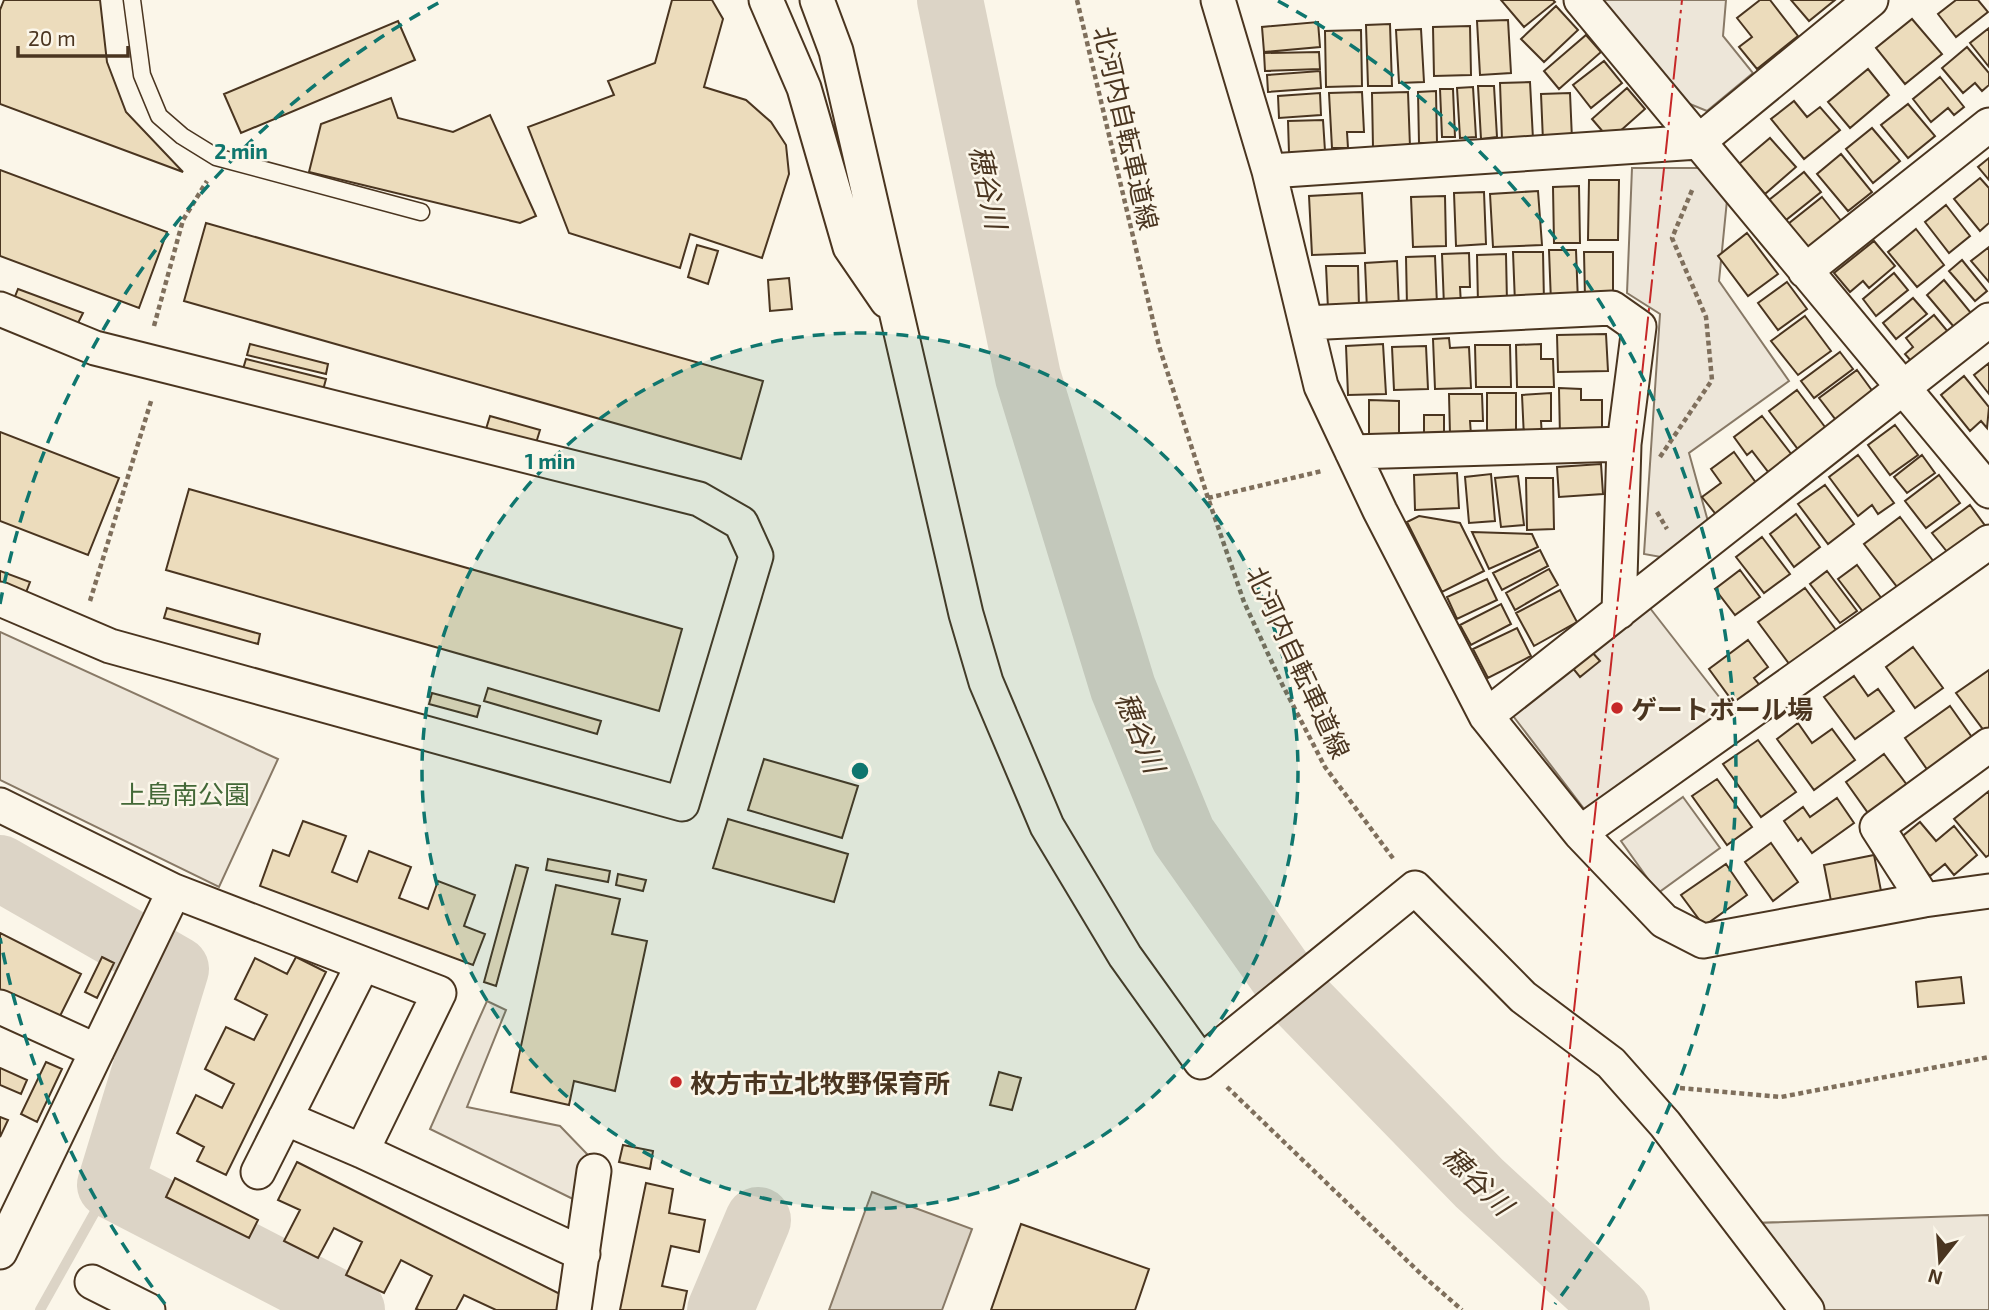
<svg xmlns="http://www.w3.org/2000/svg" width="1989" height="1310" viewBox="0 0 1989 1310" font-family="'Exo 2','Noto Sans JP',sans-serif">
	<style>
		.green { fill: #ede6d9; stroke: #887966; stroke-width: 2 }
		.water { fill: #dcd4c6; stroke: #887966; stroke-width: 2 }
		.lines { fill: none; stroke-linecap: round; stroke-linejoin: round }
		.stream { stroke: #dcd4c6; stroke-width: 10 }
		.river { stroke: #dcd4c6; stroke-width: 66 }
		.building { fill: #ecdcbc; stroke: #4a3520; stroke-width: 2 }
		.lane-casing { stroke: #4a3520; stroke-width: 19 }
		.street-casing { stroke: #4a3520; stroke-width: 37 }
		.path { stroke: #7f6f5c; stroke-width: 4.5; stroke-dasharray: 5 3.5; stroke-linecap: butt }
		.lane { stroke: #fbf6e9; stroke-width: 16 }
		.street { stroke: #fbf6e9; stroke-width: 33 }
		.power { stroke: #c62828; stroke-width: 2; stroke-dasharray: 24 5 3.5 5; stroke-linecap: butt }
		.ring { fill: none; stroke: #0f766e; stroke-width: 3.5; stroke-dasharray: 12 9 }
		.poi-dot { fill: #c62828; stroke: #fbf6e9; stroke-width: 2.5 }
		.labels { text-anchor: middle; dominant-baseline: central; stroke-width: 5; stroke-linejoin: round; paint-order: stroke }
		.street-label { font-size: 26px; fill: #4a3520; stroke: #fbf6e9 }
		.poi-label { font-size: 26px; font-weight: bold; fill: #4a3520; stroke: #fbf6e9; text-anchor: start }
		.park-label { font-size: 26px; fill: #436837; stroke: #fbf6e9 }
		.water-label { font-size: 28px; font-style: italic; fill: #4a3520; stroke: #fbf6e9 }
		.centre { fill: #0f766e; stroke: #fbf6e9; stroke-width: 3.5 }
		.ring-label { font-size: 21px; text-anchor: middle; font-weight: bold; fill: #0f766e; stroke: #fbf6e9; stroke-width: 5; stroke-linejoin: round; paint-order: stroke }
	</style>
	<rect width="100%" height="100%" fill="#fbf6e9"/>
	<path class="green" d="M1597,0H1726L1723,36L1753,73L1707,111L1685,102Z
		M1632,168H1702L1727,200L1719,281L1789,381L1689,453L1709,525L1672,559L1644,554L1660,314L1627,293Z
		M1646,603L1727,707L1588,814L1507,708Z
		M0,632L278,759L219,887L0,780Z
		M1683,797L1720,848L1658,893L1621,841Z
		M487,1001L506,1010L467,1107L560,1126L589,1156L575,1200L430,1129Z
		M1989,1215V1310H1812L1725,1224Z"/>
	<path class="water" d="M872,1192L972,1229L942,1310H829Z"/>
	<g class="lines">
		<path class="stream" d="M40,1310L110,1185"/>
		<path class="river" d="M950,0L1028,377L1123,688L1183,835L1295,994L1479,1183L1617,1310
			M0,868L176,969L110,1185L352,1310
			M720,1310L758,1220"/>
	</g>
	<path class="building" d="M4,0H100L107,62L126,112L183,172L0,104V10Z
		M672,0H712L723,19L704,87L746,100L771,122L786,145L789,174L762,258L690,234L680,268L569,233L528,127L614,95L608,81L655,63Z
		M1501,0H1553L1555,2L1524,27Z
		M1760,0H1770L1798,36L1757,69L1739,47L1752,37L1737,18Z
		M1791,0H1835L1809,21Z
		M1956,0H1978L1988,12L1956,37L1938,14Z
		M1556,6L1578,30L1544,62L1521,39Z
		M1912,19L1942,54L1905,84L1876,48Z
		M1508,20L1511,73L1480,75L1477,21Z
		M398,21L415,60L241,133L224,94Z
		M1318,22L1320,47L1264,52L1262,27Z
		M1390,24L1392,86H1368L1366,25Z
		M1470,26L1471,75L1434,76L1433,27Z
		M1989,28V67L1970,43Z
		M1421,29L1424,82L1399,83L1396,30Z
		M1361,30L1362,86L1326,87L1325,31Z
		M1586,35L1601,52L1559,89L1544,71Z
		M1967,47L1989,73V85L1982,91L1975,83L1963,93L1942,68Z
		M1319,52L1320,69L1265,71L1264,53Z
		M1604,61L1622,83L1591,108L1573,85Z
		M1868,69L1889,95L1850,128L1828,102Z
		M1320,71L1321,88L1268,92L1267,75Z
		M1940,77L1964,107L1954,115L1948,108L1931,122L1913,99Z
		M1530,82L1533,139L1502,140L1500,83Z
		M1478,86H1494L1497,137L1481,139Z
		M1473,87L1476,137L1460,138L1457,88Z
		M1627,88L1645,109L1610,140L1592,119Z
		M1440,89H1453L1455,137H1442Z
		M1436,91L1437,143H1419L1418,92Z
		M1362,92L1364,132H1347L1348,148H1332L1329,93Z
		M1408,92L1410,147L1373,148L1372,93Z
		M1320,93L1321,115L1279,118L1278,96Z
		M1570,93L1572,139L1543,141L1541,94Z
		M391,98L398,118L453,132L490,115L536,216L520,223L309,172L321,124Z
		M1794,101L1807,117L1820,107L1840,130L1804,159L1771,119Z
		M1908,104L1935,136L1908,158L1881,125Z
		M1323,120L1325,151L1289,153L1288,121Z
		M1872,128L1900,161L1873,183L1846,149Z
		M1770,138L1796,167L1765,194L1739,164Z
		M1841,154L1872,192L1848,211L1817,174Z
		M1989,158V180L1978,167Z
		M0,170L167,232L139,308L0,256Z
		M1804,172L1821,192L1786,220L1769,200Z
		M1980,178L1989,188V223L1980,231L1954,199Z
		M1589,180H1619L1618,240H1588Z
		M1579,186L1580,243H1554L1553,187Z
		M1538,191L1542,245L1493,247L1490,194Z
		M1484,192L1486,244L1456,246L1454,193Z
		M1362,193L1365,253L1312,255L1309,196Z
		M1445,196L1446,246L1413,247L1411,197Z
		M1822,197L1846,227L1812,255L1788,224Z
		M1946,205L1970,236L1949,253L1925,222Z
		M206,223L763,381L741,459L184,301Z
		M1916,229L1944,265L1917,287L1888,252Z
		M1747,233L1778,274L1748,296L1718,256Z
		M1874,241L1895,266L1869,288L1863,281L1850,292L1834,273Z
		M697,245L718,251L708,284L688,277Z
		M1989,247V282L1971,261Z
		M1549,250H1576L1578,302H1551Z
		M1513,252H1543L1544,302L1515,303Z
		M1584,252H1613V298H1585Z
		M1469,253L1470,287H1460L1461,305L1444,306L1442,254Z
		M1506,254L1507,303L1478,304L1477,255Z
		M1435,256L1437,305L1407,306L1406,257Z
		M1962,260L1987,291L1975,301L1949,271Z
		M1397,261L1399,309L1367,310L1365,263Z
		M1326,266H1358L1359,308L1328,309Z
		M1894,273L1908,290L1876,316L1863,299Z
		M789,278L792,309L770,311L768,280Z
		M1944,280L1971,313L1954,327L1927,295Z
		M1787,282L1807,309L1778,330L1758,303Z
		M18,289L83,313L78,323L14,299Z
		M1913,298L1927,314L1896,339L1883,323Z
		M1934,315L1954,339L1918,369L1905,354L1913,347L1906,338Z
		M1805,316L1831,351L1798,375L1771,341Z
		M1606,334L1608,371L1558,372L1557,335Z
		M1449,338L1450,348L1469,347L1471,388L1435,389L1433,339Z
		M250,344L328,364L326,374L247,355Z
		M1383,344L1386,394L1348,395L1346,346Z
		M1541,344V359H1553L1554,387H1517L1516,345Z
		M1475,345H1510L1511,387H1476Z
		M1426,346L1428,389L1394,390L1392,347Z
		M1840,352L1853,369L1814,398L1801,381Z
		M246,359L326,379L323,390L243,369Z
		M1989,363V394L1974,375Z
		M1857,370L1876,396L1839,424L1819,398Z
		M1964,376L1989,407L1987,428L1981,421L1970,431L1941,395Z
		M1559,388L1581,389V400H1602V436L1560,437Z
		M1797,390L1828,431L1800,452L1769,411Z
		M1487,393H1516V439H1487Z
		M1551,393V421H1541L1542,437L1524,438L1522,395Z
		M1449,394H1482L1483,421H1470L1471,435H1450Z
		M1369,400L1399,401V441H1369Z
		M1424,415H1444V440H1424Z
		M490,416L540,430L536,443L486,429Z
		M1762,416L1792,455L1769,473L1752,451L1747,455L1734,437Z
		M1895,425L1918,455L1890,475L1868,445Z
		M0,432L119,478L88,555L0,521Z
		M1734,452L1759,487L1718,517L1702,497L1721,483L1711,469Z
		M1858,455L1894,503L1878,514L1872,505L1858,516L1829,477Z
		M1922,455L1935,473L1907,493L1894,477Z
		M1601,464L1603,494L1559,497L1557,467Z
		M1457,473L1459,508L1415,510L1414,475Z
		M1491,474L1495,521L1469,523L1465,477Z
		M1939,475L1960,503L1926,528L1905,501Z
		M1518,476L1524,525L1501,527L1495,478Z
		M1526,478H1553L1554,529L1527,530Z
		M1825,485L1854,524L1828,544L1798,504Z
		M189,489L682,629L659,711L166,570Z
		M1970,505L1989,531L1952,558L1932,533Z
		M1796,514L1820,547L1794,567L1770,534Z
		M1419,516L1460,523L1484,571L1442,592L1407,522Z
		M1900,517L1937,566L1901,592L1864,544Z
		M1472,532L1532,534L1538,547L1489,569Z
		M1762,537L1790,574L1764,593L1736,557Z
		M1540,550L1548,566L1502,590L1493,573Z
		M1857,565L1882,599L1864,613L1838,579Z
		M1549,569L1558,585L1515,610L1506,593Z
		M1740,570L1760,597L1735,615L1715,589Z
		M0,571L30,582L25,595L0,586Z
		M1827,571L1857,611L1840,623L1810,584Z
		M1487,579L1497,600L1457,619L1447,597Z
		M1805,588L1836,630L1790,665L1758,622Z
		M1560,590L1577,622L1534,646L1516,613Z
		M1501,604L1511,624L1471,645L1460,625Z
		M167,608L260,634L258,644L164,618Z
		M1517,628L1531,656L1488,678L1473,649Z
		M1748,640L1768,667L1754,678L1761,687L1736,706L1709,669Z
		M1913,647L1943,688L1915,708L1886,667Z
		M1591,651L1600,661L1580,677L1571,666Z
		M1989,670V729L1985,732L1956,693Z
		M1854,676L1868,696L1878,689L1894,711L1855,739L1824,697Z
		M488,688L601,721L597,734L484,701Z
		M432,693L480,706L477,717L429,704Z
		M1950,706L1976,743L1931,775L1905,738Z
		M1798,723L1812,743L1832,729L1855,760L1814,790L1777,739Z
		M1758,740L1796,792L1761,817L1723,764Z
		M1884,754L1907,785L1868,813L1846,782Z
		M764,759L858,786L842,838L748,810Z
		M1717,779L1752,827L1727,845L1692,796Z
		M1989,791V855L1986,857L1954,819Z
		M1837,798L1854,823L1812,853L1801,838L1798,841L1784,821L1803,807L1810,817Z
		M728,819L848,854L834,902L713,868Z
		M303,821L346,836L332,872L357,882L369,851L411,867L399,898L428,909L438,881L475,895L464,926L485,934L473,965L260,886L273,850L289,856Z
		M1920,822L1936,841L1954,826L1977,855L1954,875L1945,864L1930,876L1899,839Z
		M1771,843L1798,882L1773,901L1745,862Z
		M1874,855L1882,896L1832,906L1824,865Z
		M548,859L610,871L608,882L546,870Z
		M1726,864L1747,895L1704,926L1681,895Z
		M516,865L528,868L496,986L484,982Z
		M618,874L646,880L643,891L616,885Z
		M556,885L620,899L612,934L647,941L615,1091L574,1081L569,1105L511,1092Z
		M0,933L81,974L58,1020L0,991Z
		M102,957L114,963L97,998L85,992Z
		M296,957L326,972L226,1175L197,1161L204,1147L177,1133L196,1095L222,1108L234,1084L205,1069L226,1027L254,1040L267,1015L235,999L255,958L287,974Z
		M1961,977L1964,1003L1918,1007L1916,982Z
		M46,1062L62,1069L37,1122L21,1114Z
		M0,1068L27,1080L21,1094L0,1085Z
		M999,1072L1021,1078L1012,1110L990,1105Z
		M0,1117L8,1120L0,1137Z
		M623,1145L653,1151L650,1169L619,1162Z
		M297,1162L566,1297L560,1310H496L464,1295L456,1310H419L416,1309L432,1276L401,1260L384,1293L346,1275L362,1242L334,1228L318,1258L284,1241L300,1210L278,1200Z
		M175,1178L258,1220L249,1238L166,1197Z
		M646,1183L673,1189L669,1213L705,1220L699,1252L671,1246L662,1286L687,1291L683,1310H620Z
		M1021,1224L1149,1269L1135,1310H991Z"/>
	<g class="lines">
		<g class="lane-casing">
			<path id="lane" d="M132,0L142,75L159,116L182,136L216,157L421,212"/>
		</g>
		<g class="street-casing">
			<path id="street" d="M766,0L804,88L850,247L887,301
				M817,0L836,51L966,614L986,682L1047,826L1125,956L1201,1062L1415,888L1523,997L1611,1063L1665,1124L1807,1310
				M1218,0L1269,171L1321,386L1380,511L1486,716L1580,833L1664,921L1703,941L1924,900L1989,891
				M1581,0L1989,491
				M1269,171L1698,142L1871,0
				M1805,271L1989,125
				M0,309L95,348L699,499L741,523L756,556L682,804L110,646L0,599
				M1306,323L1612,308L1639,327L1624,444L1619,612
				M1352,452L1624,444
				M1486,716L1989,320
				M0,805L174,891L439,993L362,1151L583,1254
				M1580,833L1989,542
				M1924,900L1877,827L1989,745
				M0,1007L97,1051
				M285,1118L362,1151
				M258,1172L363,964
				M0,1252L174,891
				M92,1282L148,1310
				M574,1310L594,1171"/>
		</g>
		<path class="path" d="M1077,0L1159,346L1208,498L1244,602L1282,684L1325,767L1395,861
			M154,326L183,220L207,181
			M1660,457L1712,380L1706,317L1672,238L1693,188
			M1208,498L1322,471
			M1657,512L1667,529
			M90,601L152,398
			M1227,1087L1422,1275L1462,1310
			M1680,1088L1781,1097L1989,1057"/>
		<use href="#lane" class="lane"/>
		<use href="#street" class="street"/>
		<path class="power" d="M1542,1310L1682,0"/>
	</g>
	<circle cx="860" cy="771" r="438" fill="#0f766e" fill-opacity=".12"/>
	<g class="ring">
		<circle cx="860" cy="771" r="438"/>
		<path d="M165 1304A876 876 0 0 1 0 938M0 604A876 876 0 0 1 442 1M1278 1A876 876 0 0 1 1555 1304"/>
	</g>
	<g class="poi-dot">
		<circle cx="1617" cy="708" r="7"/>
		<circle cx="676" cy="1082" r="7"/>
	</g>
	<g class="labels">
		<g class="street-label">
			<text transform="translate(1127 128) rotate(77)">北河内自転車道線</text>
			<text transform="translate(1299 662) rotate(65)">北河内自転車道線</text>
		</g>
		<g class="poi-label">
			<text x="1631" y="708">ゲートボール場</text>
			<text x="690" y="1082">枚方市立北牧野保育所</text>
		</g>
		<g class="park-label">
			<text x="185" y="793">上島南公園</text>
		</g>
		<g class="water-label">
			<text transform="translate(989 187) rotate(78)">穂谷川</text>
			<text transform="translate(1141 732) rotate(68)">穂谷川</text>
			<text transform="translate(1478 1180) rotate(44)">穂谷川</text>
		</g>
	</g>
	<circle cx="860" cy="771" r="10" class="centre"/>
	<g class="ring-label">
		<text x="241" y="159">2 min</text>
		<text x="550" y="469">1 min</text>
	</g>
	<g transform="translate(1940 1261) rotate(197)" stroke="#fbf6e9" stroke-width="5" paint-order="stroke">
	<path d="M0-5L12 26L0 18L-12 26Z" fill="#4a3520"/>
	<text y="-10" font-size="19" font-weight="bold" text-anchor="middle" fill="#4a3520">N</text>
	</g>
	<path d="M18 46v10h110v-10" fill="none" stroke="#4a3520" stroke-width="3.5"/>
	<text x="28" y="46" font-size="21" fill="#4a3520" stroke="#fbf6e9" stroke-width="5" paint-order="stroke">20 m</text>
</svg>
